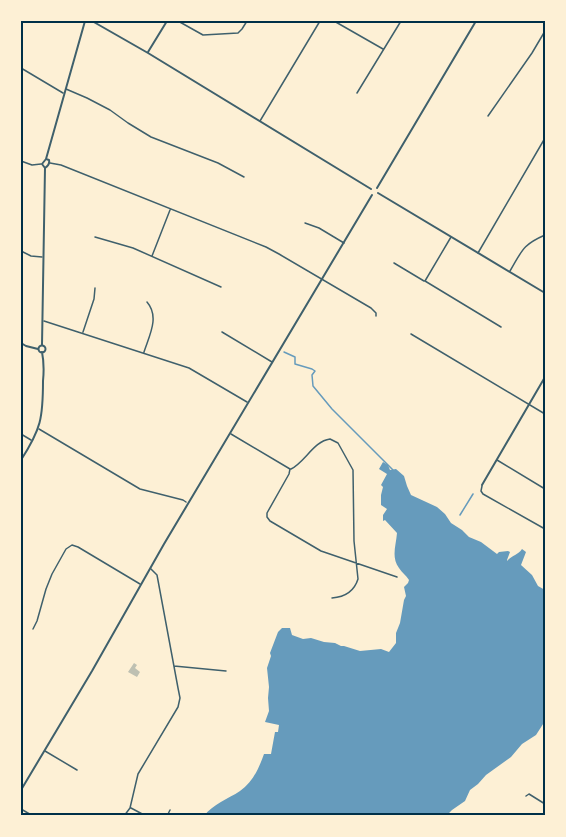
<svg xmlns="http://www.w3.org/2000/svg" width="566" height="837" viewBox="0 0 566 837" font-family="'Nunito Sans',sans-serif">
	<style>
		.water { fill: #669bbc }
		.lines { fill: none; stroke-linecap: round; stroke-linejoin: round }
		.stream { stroke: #669bbc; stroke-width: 1.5 }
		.building { fill: #bec0b2 }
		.minor { stroke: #3f606c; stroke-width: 1.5 }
		.tertiary { stroke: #3f606c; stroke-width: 2 }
		.neatline { fill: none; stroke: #003049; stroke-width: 2 }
	</style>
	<rect width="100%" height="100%" fill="#fdf0d5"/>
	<path class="water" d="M383,462L388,465L390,470L396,469L404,476L407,486L411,495L437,507L445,514L451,523L462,530L469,537L481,542L497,554L499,552L508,551L510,552L507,560V561C511,556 518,555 522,549L526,552L521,565L532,575L538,586L545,590V721L536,735L522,744L511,757L486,775L478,784L470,790L465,801L452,810L446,816H204C213,804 228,799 240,791C253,782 259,768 264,754H271L275,732H278L279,725L265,722L269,711L268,698L269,687L267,668L271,656L270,653L278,632L282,628H290L292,635L303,639L311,638L324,642L335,643L341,646H344L360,651L381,649L389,652L396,643V633L400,623L404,600L406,596L404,587L408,583L409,580C406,575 402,573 399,568C391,557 396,546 397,533L385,520L383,521V515L387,509L381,505V495L383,487L381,485L387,474L379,469Z"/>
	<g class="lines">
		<path class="stream" d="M284,352L295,357V364L312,369L315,371L312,375L313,386L332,409L393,470
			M460,515L473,494"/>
	</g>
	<path class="building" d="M134,663L137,665L135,668L140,672L137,677L128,672Z"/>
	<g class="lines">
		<path class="minor" d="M178,21L203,35L238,33L242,29L247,21
			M334,21L383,49
			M21,68L63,93
			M66,89L87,98L110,110L128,123L151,137L218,163L244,177
			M357,93L401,21
			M488,116L532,53L545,31
			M260,121L320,21
			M21,161L32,165L41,164
			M50,163L61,165L266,247L279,254L371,308L376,313V316
			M305,223L319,228L344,243
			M95,237L133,248L221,287
			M451,237L425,281L501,327
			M21,251L31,256L42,257
			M478,253L545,138
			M152,256L170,210
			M394,263L424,281
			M510,271C522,251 522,245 545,235
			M44,321L189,368L247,402
			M83,332L94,299L95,288
			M222,332L272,362
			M411,334L545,414
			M144,352C149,336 160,317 147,302
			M39,429L140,489L183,500L186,502
			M21,434L31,440
			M231,434L290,469L289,474L267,513V517L270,521L321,551L397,577
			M497,460L545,489
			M291,469C305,462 314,441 330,439L338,443L353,470L354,541L358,579C354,592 345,597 332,598
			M482,486L481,491L483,494L545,529
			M33,629L37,621L46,589L52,574L66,549L72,545L78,547L140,584
			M174,666L226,671
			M45,751L77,770
			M526,796L529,794L545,804
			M131,808L146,816
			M21,809L33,816
			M124,816L130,808L138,774L178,707L180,698L178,688L157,575L151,569
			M167,816L170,810"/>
		<path class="tertiary" d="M92,21L148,53L371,189
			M148,52L167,21
			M46,159L49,160C50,164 48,166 45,168L42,164L46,159L85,21
			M377,188L476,21
			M378,193L545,293
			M21,343L26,346L38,349
			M42,345L45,168
			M38.5 349a3.5 3.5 0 1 1 7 0a3.5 3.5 0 1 1-7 0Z
			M21,460C41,429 43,418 43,381C44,371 44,362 42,352
			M482,485L545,377
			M21,790L92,671L164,544L372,195"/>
	</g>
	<rect width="566" height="837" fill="none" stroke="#fdf0d5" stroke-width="45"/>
	<rect x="22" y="22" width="522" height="792" class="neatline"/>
</svg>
